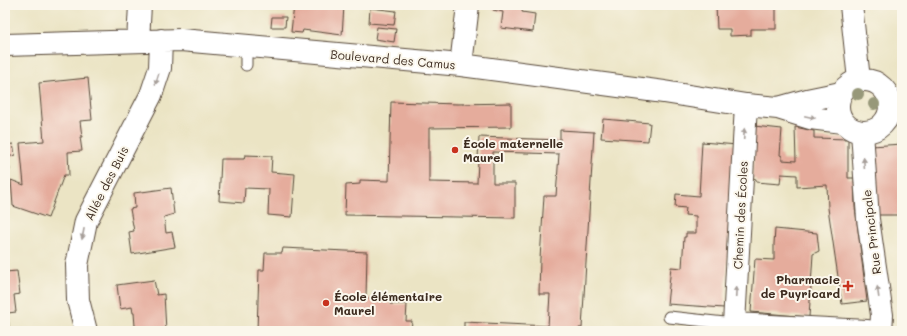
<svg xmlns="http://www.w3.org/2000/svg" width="907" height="336" viewBox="0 0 907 336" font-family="Mali,sans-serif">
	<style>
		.building { fill: #e5ac9c }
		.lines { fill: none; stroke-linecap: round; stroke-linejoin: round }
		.lane-casing { stroke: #554637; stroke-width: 13 }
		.street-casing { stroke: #554637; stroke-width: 24 }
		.secondary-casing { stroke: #554637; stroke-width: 24 }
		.lane { stroke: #fff; stroke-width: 11 }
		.street { stroke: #fff; stroke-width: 22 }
		.secondary { stroke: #fff; stroke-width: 22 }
		.tree { fill: #979879 }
		.oneway { fill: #a79f9a }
		.poi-dot { fill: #c8321e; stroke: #fbf7ec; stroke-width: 1.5 }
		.labels { text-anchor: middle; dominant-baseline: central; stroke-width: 4; stroke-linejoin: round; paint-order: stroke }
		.street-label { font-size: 12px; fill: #3b2a1e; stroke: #fbf7ec }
		.poi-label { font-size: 12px; font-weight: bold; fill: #3b2a1e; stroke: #fbf7ec; text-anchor: start }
	</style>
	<rect width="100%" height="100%" fill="#fbf7ec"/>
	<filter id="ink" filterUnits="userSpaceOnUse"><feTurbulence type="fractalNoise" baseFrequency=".025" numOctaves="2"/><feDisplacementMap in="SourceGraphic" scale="8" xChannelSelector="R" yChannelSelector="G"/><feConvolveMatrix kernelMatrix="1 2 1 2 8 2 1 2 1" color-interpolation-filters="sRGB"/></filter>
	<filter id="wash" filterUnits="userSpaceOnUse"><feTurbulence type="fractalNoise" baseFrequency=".012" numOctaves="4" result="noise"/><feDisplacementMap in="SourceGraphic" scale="16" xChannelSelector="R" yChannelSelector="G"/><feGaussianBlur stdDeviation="0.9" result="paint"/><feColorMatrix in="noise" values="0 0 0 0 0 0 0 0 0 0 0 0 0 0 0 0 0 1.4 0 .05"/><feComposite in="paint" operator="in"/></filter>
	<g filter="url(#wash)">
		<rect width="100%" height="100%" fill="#ebe4c4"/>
		<g id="blocks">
			<path class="building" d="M294,5H326L331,7L332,5L344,6L342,35L303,30L302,33L291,32Z
				M438,5H448V7Z
				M494,5H523L522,12L535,14L533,32L501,28L503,12L493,10Z
				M716,5H776V29H751V35L730,36V29H717Z
				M370,8L396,11L394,25L369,23Z
				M272,17H286L285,27H271Z
				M377,27L396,29L394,42L375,39Z
				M88,78L92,120L80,121L82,137H80L82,151L68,152L69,175H64L48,218L13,206L11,180L24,185L20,143L44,141L39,83Z
				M391,102L458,104L511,103V127L429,128V182L477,183L479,137L560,140V130L594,132L582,328H579V331H464V322L548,326L550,294H539L540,259L544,196H556L559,154L493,152V183H515V218L345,215L346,185L360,184V180L389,181Z
				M603,119L650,123L648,141L601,138Z
				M754,126L782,129L780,155L782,156V160L796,161L795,127L814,131V138L848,139V178H854L855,207L867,301L842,304L828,208L827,185L797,187V175L781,174L780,184L756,182V179L752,178L754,154L751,153Z
				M702,142L737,145L724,308L667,304L671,267L682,268L684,237H686V233H696V216L685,215L686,208L675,207L676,194L699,196Z
				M13,144L15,155L8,157L10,170H5V145Z
				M902,144V215H877L872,146Z
				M245,155L272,156L271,172L295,174L292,217L268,215L269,189L245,188L244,203L219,201L221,159H244Z
				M171,188L174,214L164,217L166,233L172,232L175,247L132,254L129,232L134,231L130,209L135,208L134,193Z
				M775,229L817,233L819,251L813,254L809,317L751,312L755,259L774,260V244Z
				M283,248L367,252L366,298L390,299V304H407L406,321H412L411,331H257L259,270H264L265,253H282Z
				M17,271L20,294L14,295L16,312L8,313L9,328H5V272Z
				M154,280L157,295L164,294L166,331H137L136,326H135L134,313H133L132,307L120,309L117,285Z
				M677,328L696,330V331H678Z"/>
		</g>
	</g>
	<g filter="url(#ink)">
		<use href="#blocks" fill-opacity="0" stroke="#554637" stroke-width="1"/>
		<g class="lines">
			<g class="lane-casing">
				<path id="lane" d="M246,65V46
					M669,317L734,324"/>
			</g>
			<g class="street-casing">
				<path id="street" d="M138,41L140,5
					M5,45L181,40L461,65L664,92L746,105L778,108L810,118L843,122
					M461,65L468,5
					M746,105L734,324L867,331
					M778,108L807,100L841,93
					M862,132L868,219L882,315L881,331
					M86,331L78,300L77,265L86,221L151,95L160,68L161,40"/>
			</g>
			<g class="secondary-casing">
				<path id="secondary" d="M851,5L859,80
					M838 106a26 26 0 1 1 52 0a26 26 0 1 1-52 0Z"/>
			</g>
			<use href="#lane" class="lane"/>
			<use href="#street" class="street"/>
			<use href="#secondary" class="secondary"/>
		</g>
		<g class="tree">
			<circle cx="858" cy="94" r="6"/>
			<circle cx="874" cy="104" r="6"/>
		</g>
		<defs><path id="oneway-solid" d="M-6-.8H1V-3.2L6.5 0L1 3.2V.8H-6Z"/></defs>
		<g class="oneway">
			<use href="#oneway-solid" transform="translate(157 79) rotate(108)"/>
			<use href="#oneway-solid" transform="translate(810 117) rotate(12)"/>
			<use href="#oneway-solid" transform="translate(744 134) rotate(-87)"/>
			<use href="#oneway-solid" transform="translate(864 163) rotate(-94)"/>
			<use href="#oneway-solid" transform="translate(83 234) rotate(101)"/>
			<use href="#oneway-solid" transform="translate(736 292) rotate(-87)"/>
			<use href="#oneway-solid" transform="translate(878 292) rotate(-98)"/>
		</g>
	</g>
	<g class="poi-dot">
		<circle cx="455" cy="150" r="4"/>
		<path d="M846 280h4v4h4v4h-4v4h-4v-4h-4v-4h4z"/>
		<circle cx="326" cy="303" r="4"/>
	</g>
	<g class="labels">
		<g class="street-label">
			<text transform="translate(393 59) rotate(5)">Boulevard des Camus</text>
			<text transform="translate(106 183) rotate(-63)">Allée des Buis</text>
			<text transform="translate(740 215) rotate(-87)">Chemin des Écoles</text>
			<text transform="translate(871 232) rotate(-97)">Rue Principale</text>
		</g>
		<g class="poi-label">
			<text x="463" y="143">École maternelle<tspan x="463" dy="14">Maurel</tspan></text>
			<text x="840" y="279" text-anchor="end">Pharmacie<tspan x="840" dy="14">de Puyricard</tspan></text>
			<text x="334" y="296">École élémentaire<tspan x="334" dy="14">Maurel</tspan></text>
		</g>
	</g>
	<rect width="907" height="336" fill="none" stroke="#fbf7ec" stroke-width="20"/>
</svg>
